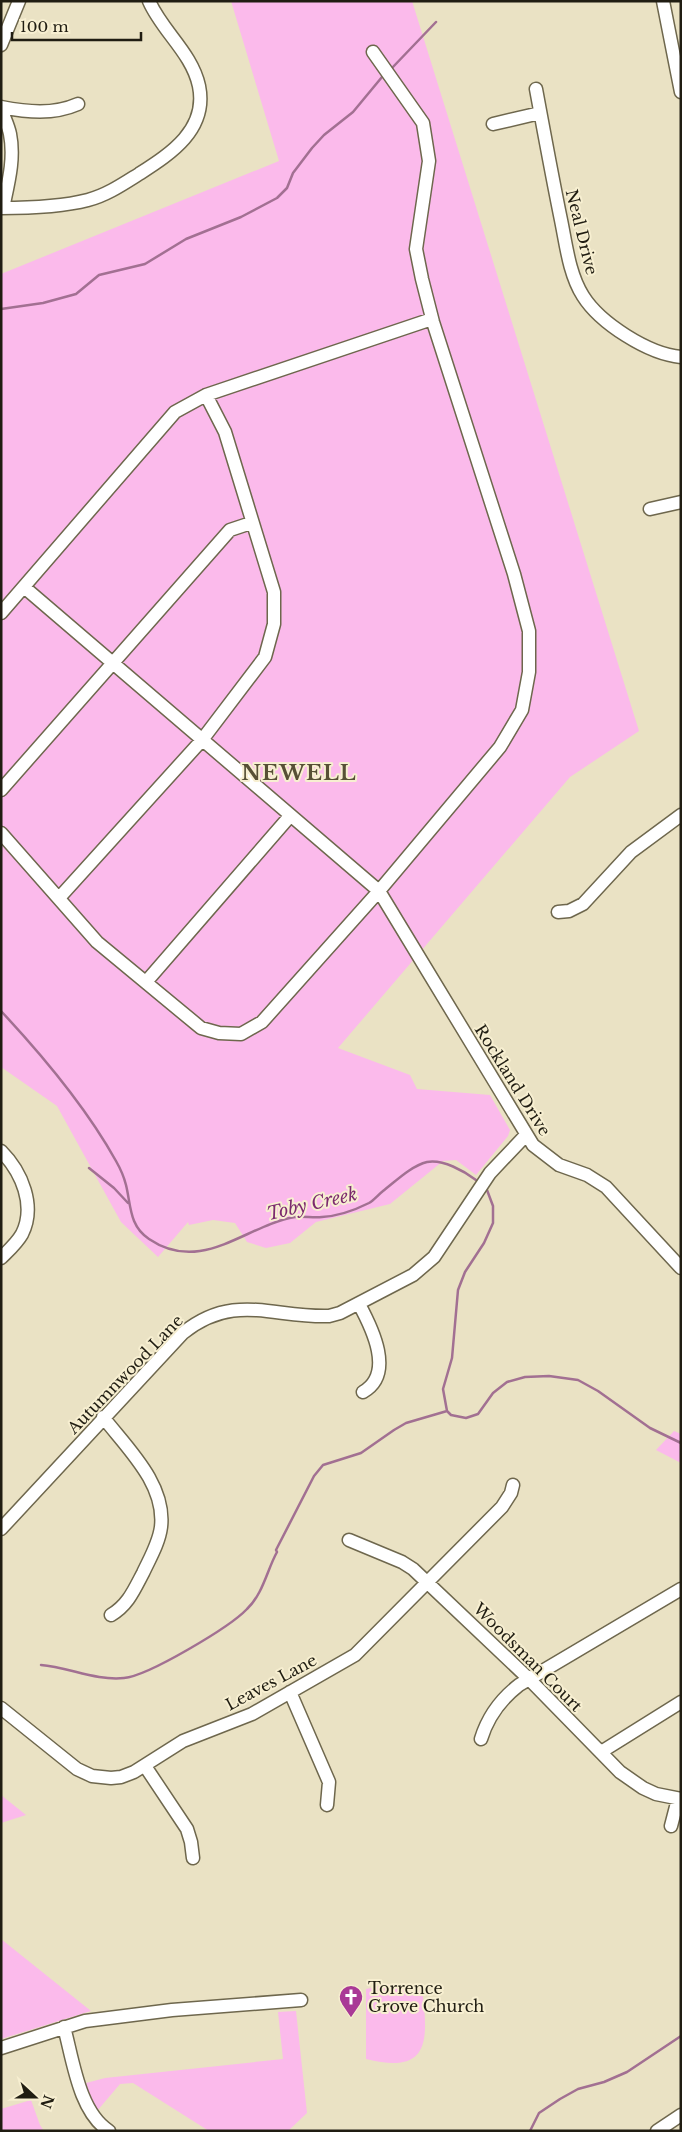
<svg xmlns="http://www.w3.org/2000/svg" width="682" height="2132" viewBox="0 0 682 2132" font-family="'Libre Baskerville',serif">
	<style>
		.green { fill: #fbbaeb }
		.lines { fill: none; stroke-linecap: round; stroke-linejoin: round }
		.stream { stroke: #a27092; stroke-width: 2.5 }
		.minor-casing { stroke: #6e674d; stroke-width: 15 }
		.minor { stroke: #fff; stroke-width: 12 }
		.labels { text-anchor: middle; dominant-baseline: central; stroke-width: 4; stroke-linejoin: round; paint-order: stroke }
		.street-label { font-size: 16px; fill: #201d12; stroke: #f7efd1 }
		.poi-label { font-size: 16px; fill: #201d12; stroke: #f7efd1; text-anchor: start }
		.water-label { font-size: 18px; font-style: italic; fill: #7c2a6e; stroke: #f7efd1 }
		.district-label { font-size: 21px; font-weight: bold; letter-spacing: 1px; fill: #575036; stroke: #f7efd1 }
	</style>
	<rect width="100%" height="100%" fill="#eae2c4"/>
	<path class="green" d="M231,1H412L639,731L570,777L338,1048L410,1075L417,1089L490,1095L510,1130L508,1136L476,1175L456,1160L443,1161L390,1204L316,1222L290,1243L266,1248L247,1242L235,1223L213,1220L189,1225L188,1222L158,1257L121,1222L57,1106L1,1067V274L279,161Z
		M674,1431L681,1434V1463L656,1450Z
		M1,1795L26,1815L1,1823Z
		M1,1939L91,2011L1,2039Z
		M389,1984L404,1985L422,1990C429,2042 429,2075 366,2059V1989Z
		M296,2011L307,2113L288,2131H209L133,2083L120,2084L97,2111L91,2101L86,2083L105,2078L283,2059L278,2012Z
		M31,2100L40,2125L44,2131H2L1,2109Z"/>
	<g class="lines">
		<path class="stream" d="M392,68L436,22
			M1,309L43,303L76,294L99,275L145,264L186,239L241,217L277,198L287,188L293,173L312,148L324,135L353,112L382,77
			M1,1011C43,1056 86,1107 116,1161C120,1168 124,1177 126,1185C131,1205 129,1226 149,1239C202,1275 246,1225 295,1217C304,1216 313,1218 322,1217C338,1216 355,1210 369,1203C374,1200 378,1195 383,1191C396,1181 411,1166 427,1162C443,1159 464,1171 476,1180
			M89,1168L114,1188L128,1203
			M487,1190L493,1206V1223L484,1243L465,1272L458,1290L452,1358L443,1389L447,1411L451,1415L466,1418L478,1414L493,1393L507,1382L525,1377L549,1376L578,1380L598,1391L650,1428L681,1443
			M41,1665C68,1667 96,1681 124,1678C148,1676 230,1627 247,1609C263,1594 267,1570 277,1552L276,1550L314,1476L323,1465L361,1453L394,1430L406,1423L447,1411
			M530,2131L539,2113L560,2099L578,2089L604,2082L627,2072L681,2036"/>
		<g class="minor-casing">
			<path id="minor" d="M663,1L681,92
				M1,45L19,1
				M536,89C544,132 552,176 561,220C566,244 569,274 583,296C600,323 648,354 681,357
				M1,107C3,116 8,124 10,134C15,159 8,184 3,208
				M1,107C27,112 53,115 78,104
				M493,124L540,113
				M1,208C30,208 61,207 88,200C107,195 123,184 139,174C170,154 208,130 199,86C192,53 162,31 149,1
				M650,509L681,502
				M24,587L379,891L533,1145L559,1165L587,1175L606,1187L681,1268
				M1,613L175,412L206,395L432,319
				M1,790L230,530L251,523
				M1,833L97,942L201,1028L219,1033L241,1034L262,1022L379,891L500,747L522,710L529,672V631L514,574L433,322L422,279L416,249L429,161L423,123L373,52
				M59,898L202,740L265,657L274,624V592L225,432L206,395
				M558,912L569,911L583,904L631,852L681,815
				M146,982L290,816
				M1,1151C22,1172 36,1206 22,1234C17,1243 9,1250 1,1258
				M359,1304C372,1328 395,1374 363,1392
				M103,1417C127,1448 166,1484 161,1527C159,1543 150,1558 143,1573C134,1590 128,1605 111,1615
				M1,1529L183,1333C234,1292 273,1318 329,1316L340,1313L413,1275L434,1257L490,1173L526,1135
				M349,1540L402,1562L413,1569L529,1679L620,1772L643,1788L656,1794L681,1799
				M290,1692L329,1782L327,1805
				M1,1708L77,1769L92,1776L111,1778L121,1777L134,1772L183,1741L252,1714L355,1655L502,1507L511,1493L513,1485
				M481,1739C488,1716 501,1699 519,1685L681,1589
				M601,1752L681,1702
				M145,1766L187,1829L191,1842L193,1858
				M671,1826L678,1799
				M64,2027C73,2060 79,2112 109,2131
				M1,2048L85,2021L172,2010L301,2000
				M657,2131L681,2115"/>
		</g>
		<use href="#minor" class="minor"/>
	</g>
	<defs>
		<g id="church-pin" transform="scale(1.25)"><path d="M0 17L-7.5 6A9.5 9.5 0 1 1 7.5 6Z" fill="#a93996" stroke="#f7efd1"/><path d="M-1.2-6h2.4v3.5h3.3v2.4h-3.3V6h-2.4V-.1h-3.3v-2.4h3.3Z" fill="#fff"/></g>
	</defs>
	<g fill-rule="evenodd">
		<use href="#church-pin" x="351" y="1997"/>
	</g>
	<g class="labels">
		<g class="street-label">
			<text transform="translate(582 232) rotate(76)">Neal Drive</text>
			<text transform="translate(513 1080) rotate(58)">Rockland Drive</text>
			<text transform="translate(125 1374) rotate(-46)">Autumnwood Lane</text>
			<text transform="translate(528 1657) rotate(45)">Woodsman Court</text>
			<text transform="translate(271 1682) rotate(-28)">Leaves Lane</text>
		</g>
		<g class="poi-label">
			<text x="368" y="1988">Torrence<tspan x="368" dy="18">Grove Church</tspan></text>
		</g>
		<g class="water-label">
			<text transform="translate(312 1204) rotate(-13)">Toby Creek</text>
		</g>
		<g class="district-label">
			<text x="299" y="773">NEWELL</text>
		</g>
	</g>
	<rect width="682" height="2132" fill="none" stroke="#201d12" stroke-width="5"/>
	<g transform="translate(35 2097) rotate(111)" stroke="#f7efd1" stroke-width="4" paint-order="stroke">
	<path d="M0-4L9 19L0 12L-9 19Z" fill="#201d12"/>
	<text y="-8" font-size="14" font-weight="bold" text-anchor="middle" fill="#201d12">N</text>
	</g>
	<path d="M12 32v8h129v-8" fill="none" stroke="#201d12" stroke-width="2.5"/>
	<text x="20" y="32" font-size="15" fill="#201d12" stroke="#f7efd1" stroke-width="4" paint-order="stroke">100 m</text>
</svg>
